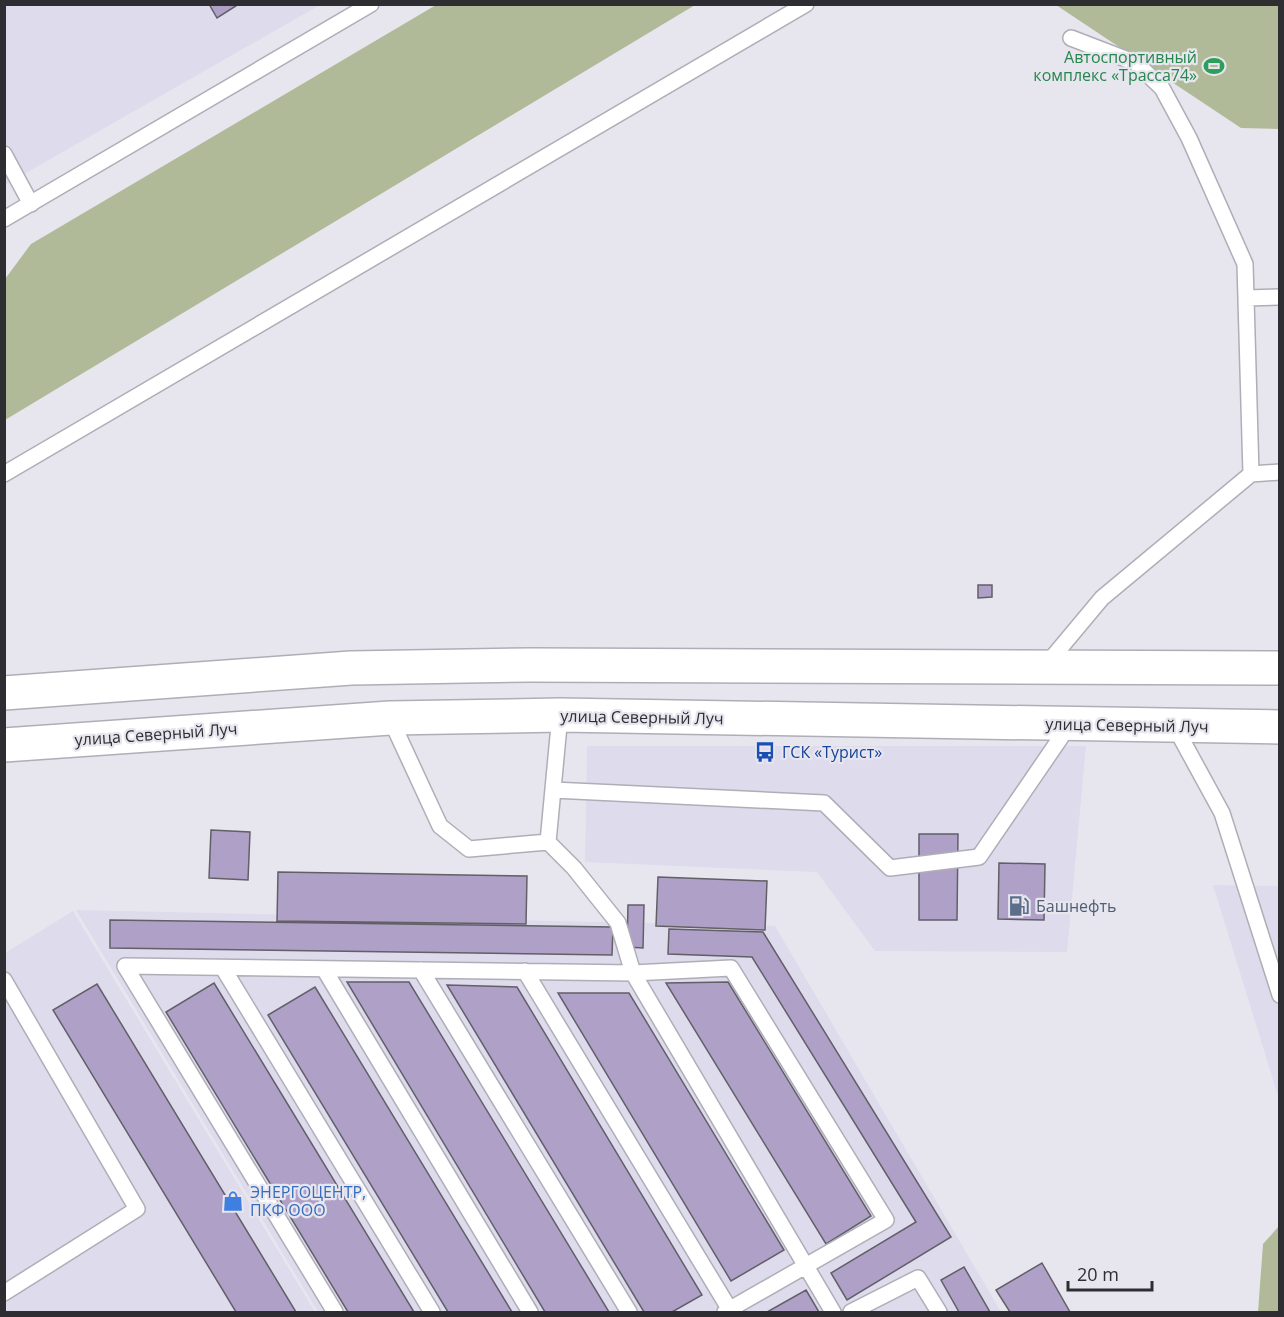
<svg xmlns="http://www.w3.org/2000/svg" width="1284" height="1317" viewBox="0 0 1284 1317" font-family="'Open Sans',sans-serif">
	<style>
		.built { fill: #dddbec }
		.green { fill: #b1ba98 }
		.building { fill: #afa0c7; stroke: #625f67; stroke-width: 1.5 }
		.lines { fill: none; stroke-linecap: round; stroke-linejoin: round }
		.service-casing { stroke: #afaeb7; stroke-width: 18 }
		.primary-casing { stroke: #afaeb7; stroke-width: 36 }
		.service { stroke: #fff; stroke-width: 15 }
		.primary { stroke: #fff; stroke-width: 33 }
		.labels { text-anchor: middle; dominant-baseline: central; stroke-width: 4.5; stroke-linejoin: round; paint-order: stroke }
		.leisure-label { font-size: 16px; fill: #27864d; stroke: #e7e6ef; text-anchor: end }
		.street-label { font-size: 16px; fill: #2e2e32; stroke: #e7e6ef }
		.transit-label { font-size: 16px; fill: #164399; stroke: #e7e6ef; text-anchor: start }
		.service-label { font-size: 16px; fill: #4e5e75; stroke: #e7e6ef; text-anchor: start }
		.shop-label { font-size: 16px; fill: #366cbe; stroke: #e7e6ef; text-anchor: start }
	</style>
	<rect width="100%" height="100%" fill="#e7e6ef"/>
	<path class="built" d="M5,5H320L5,185Z
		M587,746H1086L1067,952L875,951L817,872L585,862Z
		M1213,885L1279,886V1099Z
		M76,910L775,926L1001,1312H318Z
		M73,911L315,1312H5V953Z"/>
	<path class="green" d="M436,5H695L5,420V279L31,244Z
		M1056,5H1279V129L1241,128Z
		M1279,1226V1312H1258L1263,1244Z"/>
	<path class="building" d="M209,4H239L217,18Z
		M978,585H992V597L978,598Z
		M211,830L250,832L248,880L209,878Z
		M919,834H958L957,920H919Z
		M999,863L1045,864L1044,920L998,919Z
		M278,872L527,876L526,924L277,921Z
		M658,877L767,881L765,930L656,926Z
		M628,905H644L643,948L627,947Z
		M110,920L613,927L612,955L110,948Z
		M669,929L763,932L951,1237L847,1300L831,1273L916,1222L752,957L668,954Z
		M347,982H409L609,1312H545Z
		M728,982L871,1216L826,1244L666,983Z
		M214,983L414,1312H348L166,1012Z
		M97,984L296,1312H236L53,1010Z
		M447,985L517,987L702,1295L672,1312H644Z
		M315,987L512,1312H448L268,1015Z
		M558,993H629L784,1250L731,1281Z
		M1042,1263L1070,1312H1010L996,1290Z
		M964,1267L990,1312H959L941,1280Z
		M806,1290L819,1312H767Z"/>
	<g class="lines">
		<g class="service-casing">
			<path id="service" d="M4,154L31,204
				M4,219L371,4
				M1246,298L1280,297
				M4,474L806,4
				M1251,474L1280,472
				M1046,665L1102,598L1251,474L1245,264L1189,138L1162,88L1136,63L1071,38
				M560,715L548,842L574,868L618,923L633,973L833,1312
				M390,718L440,826L469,849L548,842
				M1175,727L1222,813L1280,995
				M553,790L824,803L890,868L979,857L1070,724
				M223,968L432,1312
				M324,969L530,1312
				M421,970L629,1312
				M525,971L730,1310
				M4,980L137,1209L4,1293
				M335,1312L125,966L633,973L731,968L886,1220L725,1312
				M851,1312L918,1278L939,1312"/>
		</g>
		<g class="primary-casing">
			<path id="primary" d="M4,693L351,668L530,665L1280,668
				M4,745L390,718L560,715L1280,727"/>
		</g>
		<use href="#service" class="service"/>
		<use href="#primary" class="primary"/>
	</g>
	<defs>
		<g id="stadium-bare" transform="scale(1.62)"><path d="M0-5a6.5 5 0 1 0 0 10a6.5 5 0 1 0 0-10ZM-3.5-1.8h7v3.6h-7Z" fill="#2e9e5b" stroke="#e7e6ef" stroke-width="2.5" paint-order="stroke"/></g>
		<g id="bus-bare" transform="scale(1.62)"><path d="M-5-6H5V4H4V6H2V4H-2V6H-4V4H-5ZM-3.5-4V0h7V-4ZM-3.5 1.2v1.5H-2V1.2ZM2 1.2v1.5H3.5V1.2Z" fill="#1a4fb4" stroke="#e7e6ef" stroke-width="2.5" paint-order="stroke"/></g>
		<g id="fuel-bare" transform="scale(1.62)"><path d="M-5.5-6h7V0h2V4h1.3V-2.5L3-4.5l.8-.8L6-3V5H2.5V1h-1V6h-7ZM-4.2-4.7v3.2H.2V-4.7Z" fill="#5c6f8a" stroke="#e7e6ef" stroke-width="2.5" paint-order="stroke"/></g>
		<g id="shop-bare" transform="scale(1.62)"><path d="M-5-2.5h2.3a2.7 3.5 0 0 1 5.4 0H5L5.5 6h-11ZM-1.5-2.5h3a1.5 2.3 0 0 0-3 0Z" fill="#3f7fe0" stroke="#e7e6ef" stroke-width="2.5" paint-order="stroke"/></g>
	</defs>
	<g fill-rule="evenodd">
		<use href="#stadium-bare" x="1214" y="66"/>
		<use href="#bus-bare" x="765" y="752"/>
		<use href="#fuel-bare" x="1019" y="906"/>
		<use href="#shop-bare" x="233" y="1201"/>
	</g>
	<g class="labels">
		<g class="leisure-label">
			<text x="1197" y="57">Автоспортивный<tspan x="1197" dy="18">комплекс «Трасса74»</tspan></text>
		</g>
		<g class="street-label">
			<text transform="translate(642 717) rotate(1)">улица Северный Луч</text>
			<text transform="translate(1127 725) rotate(1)">улица Северный Луч</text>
			<text transform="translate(156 734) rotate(-4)">улица Северный Луч</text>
		</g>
		<g class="transit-label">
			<text x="782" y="752">ГСК «Турист»</text>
		</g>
		<g class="service-label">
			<text x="1036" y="906">Башнефть</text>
		</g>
		<g class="shop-label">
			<text x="250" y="1192">ЭНЕРГОЦЕНТР,<tspan x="250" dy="18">ПКФ ООО</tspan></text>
		</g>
	</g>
	<rect width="1284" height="1317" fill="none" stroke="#2e2e32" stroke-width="12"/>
	<path d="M1068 1281v9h84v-9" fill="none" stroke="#2e2e32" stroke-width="3"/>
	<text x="1077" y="1281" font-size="18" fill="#2e2e32" stroke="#e7e6ef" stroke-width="4.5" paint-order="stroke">20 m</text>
</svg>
